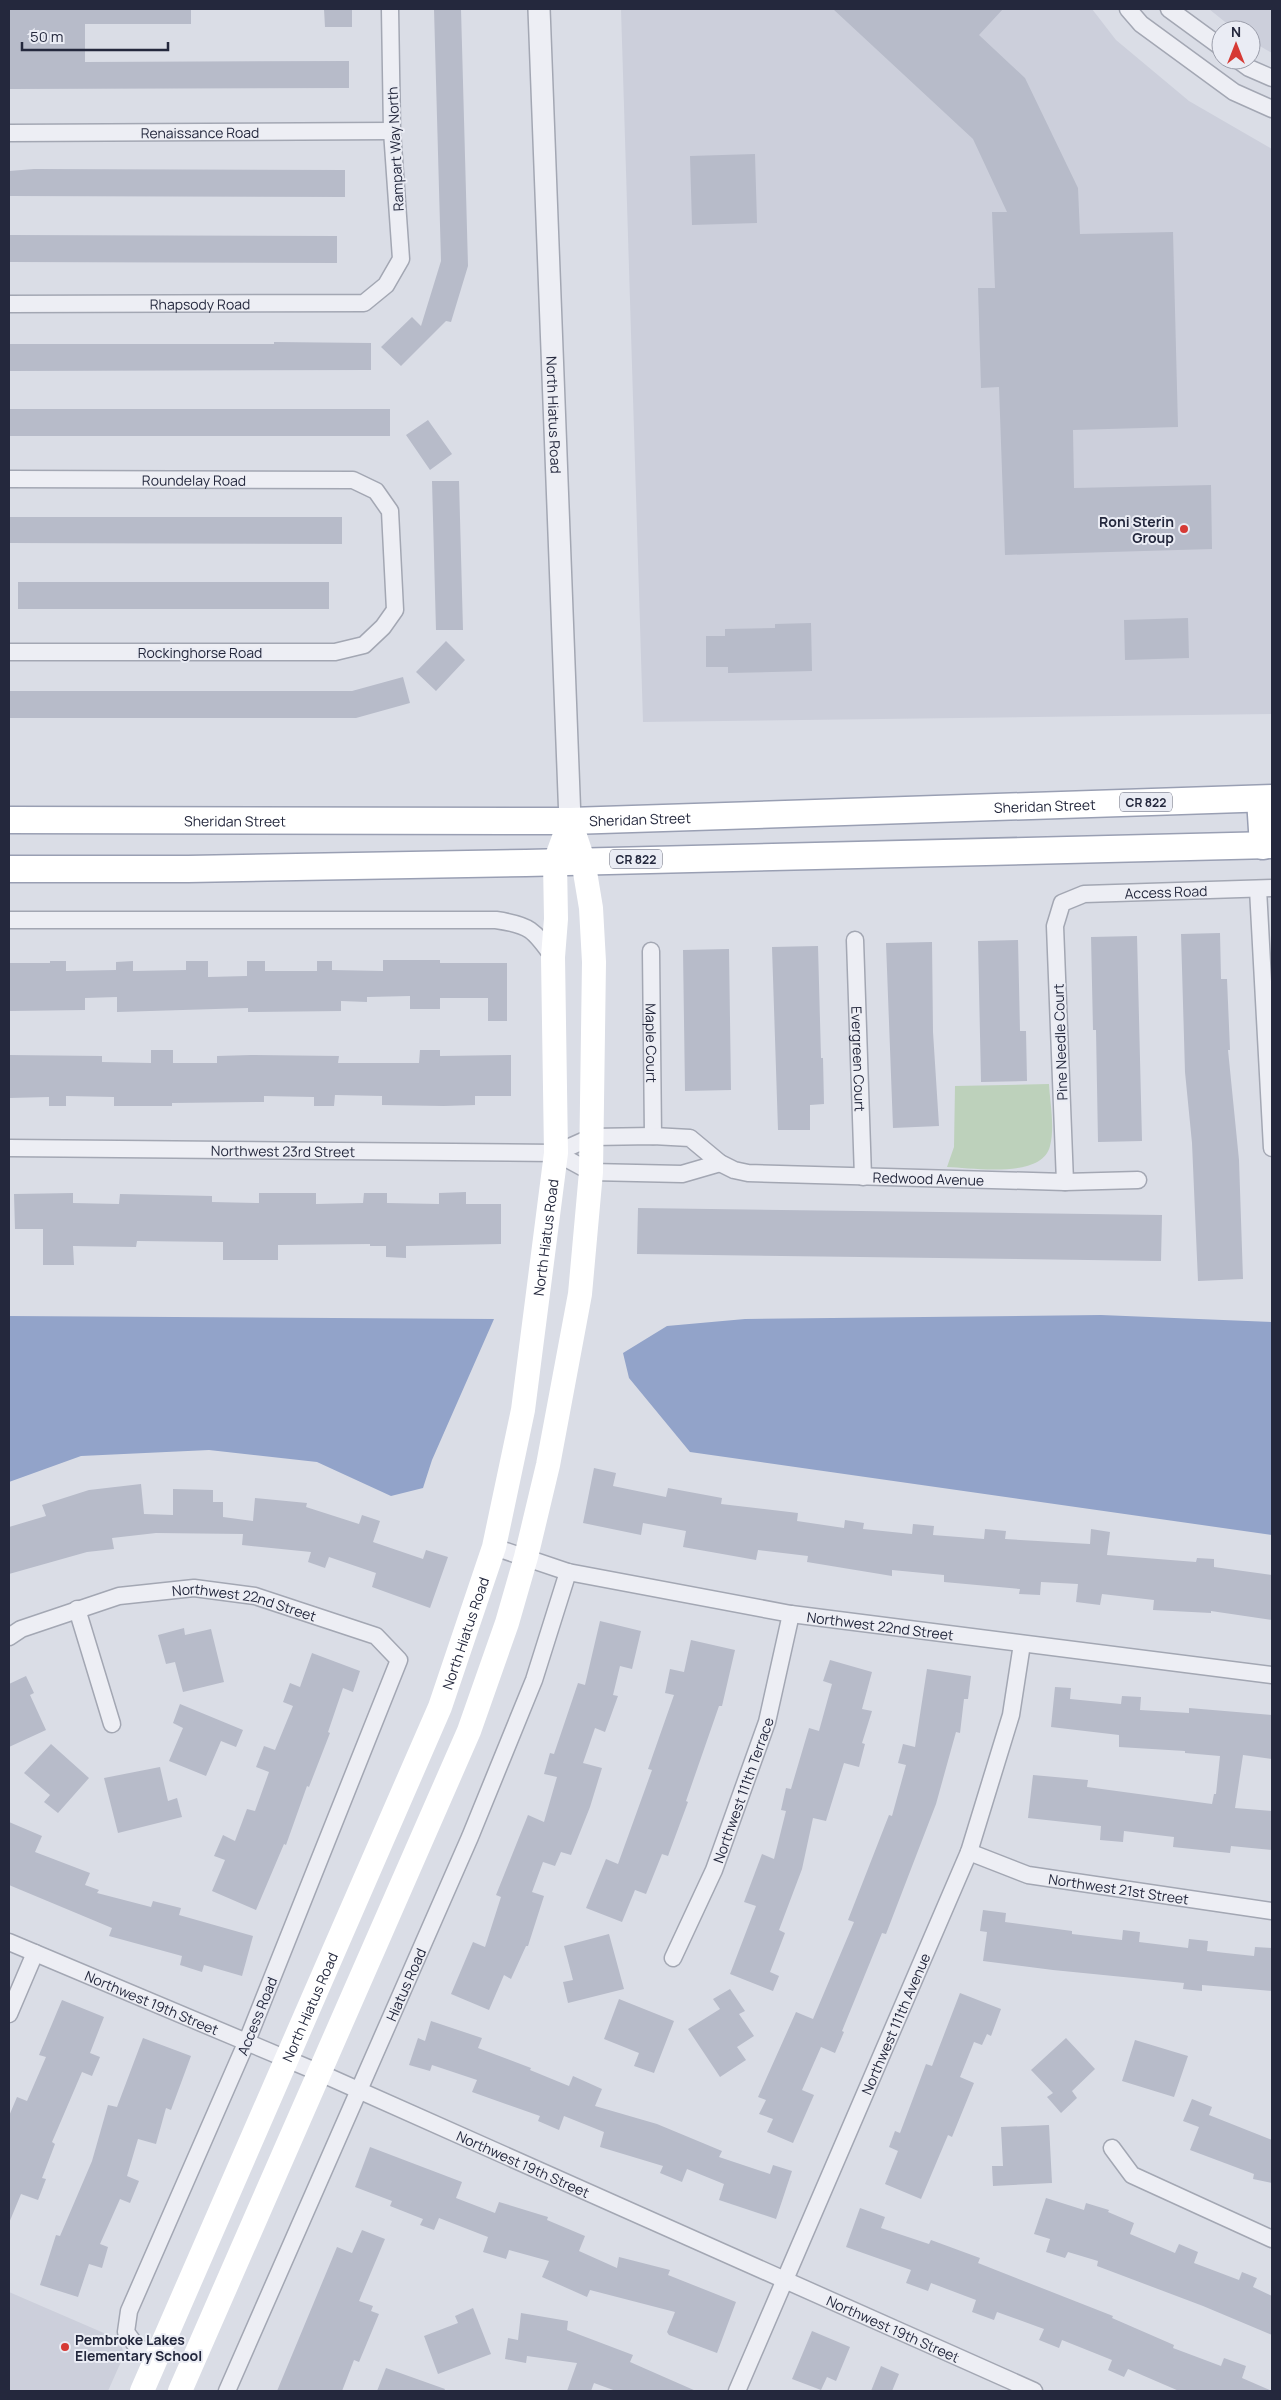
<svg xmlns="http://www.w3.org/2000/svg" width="1281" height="2400" viewBox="0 0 1281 2400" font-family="Manrope,sans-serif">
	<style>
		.built { fill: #cccfdb }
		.green { fill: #bdd1bb }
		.water { fill: #92a3c9 }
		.building { fill: #b7bbc9 }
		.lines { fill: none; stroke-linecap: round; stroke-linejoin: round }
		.minor-casing { stroke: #a3a7b3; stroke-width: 19 }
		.tertiary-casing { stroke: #a3a7b3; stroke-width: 24 }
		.primary-casing { stroke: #999fb3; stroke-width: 29 }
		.minor { stroke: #edeef4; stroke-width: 16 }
		.tertiary { stroke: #edeef4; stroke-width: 21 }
		.secondary { stroke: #fff; stroke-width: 24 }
		.primary { stroke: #fff; stroke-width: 26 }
		.poi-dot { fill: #d63a35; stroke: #eaecf4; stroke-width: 2 }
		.labels { text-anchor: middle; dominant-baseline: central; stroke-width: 4; stroke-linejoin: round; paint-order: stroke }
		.shield { fill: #eaecf4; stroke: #5f6374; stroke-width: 1 }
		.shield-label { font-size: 12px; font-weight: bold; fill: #24283d }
		.street-label { font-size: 14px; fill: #24283d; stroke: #eaecf4 }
		.poi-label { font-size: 14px; font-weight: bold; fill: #24283d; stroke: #eaecf4; text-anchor: end }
	</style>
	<rect width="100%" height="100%" fill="#dadde6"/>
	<path class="built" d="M621,9H1092L1116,40L1189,101L1272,149V714L643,722Z
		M1209,9H1272V53L1251,41V30H1235Z
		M9,2292L120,2340L124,2355L108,2391H9Z"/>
	<path class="green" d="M1049,1084C1050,1103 1055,1127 1050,1146C1042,1179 974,1168 947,1167L954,1147L955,1086Z"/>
	<path class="water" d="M1101,1315L1272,1322V1535L690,1452L629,1378L623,1353L667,1326L745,1319Z
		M9,1316L494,1319L432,1460L423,1488L391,1496L317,1462L209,1450L81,1456L9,1482Z"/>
	<path class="building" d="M9,9H191V24H85V62L349,61V88L9,89Z
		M324,9H352V27H325Z
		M434,9H461L468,266L451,322L446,321L401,366L381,347L412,317L421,326L441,261Z
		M833,9H1003L979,35L1025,78L1078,188L1080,234L1173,232L1178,427L1073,430L1074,488L1211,485L1212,549L1005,555L999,387L981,388L978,288H995L992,212H1007L973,139Z
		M755,154L757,223L692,225L690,156Z
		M34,169L345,170V197L9,196V171Z
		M9,235L337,236V263L9,262Z
		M274,342L371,343V370L9,371V344H274Z
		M9,409H390V436H9Z
		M428,420L452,454L430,470L406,435Z
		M432,481H459L463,630H436Z
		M9,517H342V544L9,543Z
		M18,582H329V609H18Z
		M1188,618L1189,658L1125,660L1124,620Z
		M811,623L812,671L728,673V667H706V636H725V629L775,628V624Z
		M446,641L465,660L436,691L416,672Z
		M403,677L410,703L356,718H9V691H352Z
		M1220,933L1221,979H1227L1230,1050H1228L1239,1160L1243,1279L1198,1281L1192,1143L1185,1072L1181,934Z
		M1137,936L1142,1141L1098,1142L1096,1030H1093L1091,937Z
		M1018,940L1020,1031H1026L1027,1081L981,1082L978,941Z
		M932,942L933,1032L939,1126L893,1128L886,943Z
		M818,946L821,1058H823L824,1104L810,1105V1130H778L772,947Z
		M729,949L731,1090L685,1091L683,950Z
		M383,960H440V963H507V1021H488V998H440V1009H410V996L367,997V1002L341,1001V1011L248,1012V1008L117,1012V997L85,998V1010L9,1011V963H50V961H66V971L116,970V962L133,961V971L186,970V961H208V977L247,976V961H265V971H317V961H332V970L383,971Z
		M151,1050H173V1063H217V1056L251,1055L339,1056L338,1063H419L420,1050H440V1056L511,1055V1096H475V1105L444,1106L382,1105V1096L335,1095L334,1106H314V1097L264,1096V1102L172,1103V1106H114V1097L66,1096V1106H49V1097L9,1098V1055L102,1056V1062L151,1063Z
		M466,1192V1204H501V1244L406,1246V1258L386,1257V1246H370V1244L278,1245V1260H223V1242L137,1241L136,1247L73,1246L74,1265H43V1229H15L14,1194L73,1193V1203L119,1204L120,1194L212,1196V1202L259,1203V1193H316V1204L363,1203L364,1193H387V1203L439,1204V1193Z
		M638,1208L1162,1215L1161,1261L637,1254Z
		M594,1468L616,1473L613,1486L666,1497L668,1488L722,1498L721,1504L798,1513L797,1521L844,1528L845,1520L864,1523L863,1529L912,1534L913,1524L934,1526L933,1535L984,1539L985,1529L1006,1531L1005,1539L1090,1544L1091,1529L1110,1532L1107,1555L1196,1562L1197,1558L1214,1559V1567L1272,1575V1620L1211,1611V1613L1153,1610L1154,1600L1102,1594L1100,1605L1076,1602L1078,1584L1041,1582L1040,1595L1019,1594L1020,1589L944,1582V1575L892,1570V1576L807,1562L808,1556L758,1550L756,1560L683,1547L686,1531L643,1523L641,1535L583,1523Z
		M141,1484L144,1514L173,1515V1489L213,1490V1502H223V1517L253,1521L255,1498L307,1503L306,1507L359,1524L362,1515L380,1521L373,1542L423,1559L426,1550L448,1557L430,1608L372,1587L376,1573L329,1557L325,1568L308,1562L311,1552L242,1545L243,1534L156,1533L112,1538L114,1549L87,1552L9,1574V1527L46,1516L42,1505L89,1490Z
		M600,1621L641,1631L632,1669L620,1666L613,1695L618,1696L605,1732L595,1728L583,1763L602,1768L590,1807L571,1855L561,1852L555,1866L543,1862L532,1892L544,1896L528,1946H526L511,1979L504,1975L489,2010L451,1994L473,1942L485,1947L501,1897L496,1895L528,1815L544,1822L557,1777L544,1774L550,1753L554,1754L578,1683L585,1685Z
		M184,1628L185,1635L211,1629L224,1682L183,1692L175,1662L166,1664L158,1635Z
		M691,1640L735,1650L722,1706H719L686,1801L688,1802L668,1856L662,1854L646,1894L635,1890L622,1922L586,1908L606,1859L618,1864L652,1770L648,1769L674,1695L665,1693L670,1669L684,1672Z
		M312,1653L360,1671L353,1692L343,1688L328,1732L330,1733L309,1787L307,1786L286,1845L284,1844L256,1910L212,1891L225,1860L214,1856L223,1835L235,1841L247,1809L255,1811L269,1772L256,1767L264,1746L275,1750L293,1706L283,1702L290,1683L300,1687Z
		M830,1660L872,1672L862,1709L872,1711L862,1743L865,1744L859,1767L844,1763L826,1821L813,1818L802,1869L779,1930L785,1933L770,1972L779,1976L773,1991L730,1974L756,1906L744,1902L762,1854L774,1859L786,1811L781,1810L786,1788L791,1789L809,1728L819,1731L832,1684L823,1681Z
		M927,1669L971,1676L968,1699H964L960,1733L956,1732L936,1804L886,1934L882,1933L842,2031L844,2032L835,2053L821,2047L802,2090L814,2095L793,2143L767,2132L773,2119L759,2114L766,2100L758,2097L796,2012L813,2019L854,1922L848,1920L889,1815L892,1816L906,1765L898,1763L903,1744L915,1747Z
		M26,1676L34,1693L30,1695L46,1730L9,1747V1684Z
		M1055,1687L1071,1688L1070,1699L1121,1704L1122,1696L1141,1697L1140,1710L1189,1713V1708L1272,1715V1759L1243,1755L1235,1808L1272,1811V1850L1231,1846L1230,1853L1173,1847L1174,1837L1124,1831L1123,1842L1100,1840L1101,1826L1028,1818L1033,1775L1088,1780L1087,1787L1212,1804L1214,1794H1216L1220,1756L1185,1753V1751L1119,1747V1735L1051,1727Z
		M180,1704L243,1730L236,1747L221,1741L206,1776L169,1761L183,1728L173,1723Z
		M51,1744L89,1778L58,1813L44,1802L50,1795L24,1773Z
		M160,1767L168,1801L177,1798L182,1817L118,1833L104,1778Z
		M9,1822L42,1836L35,1852L90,1873L85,1885L99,1890L97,1893L151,1907L153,1901L181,1908L179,1915L253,1936L242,1976L204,1965L202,1972L180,1965L182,1956L109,1936L112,1928L9,1885Z
		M983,1910L1006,1913L1005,1922L1072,1931V1934L1122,1940L1123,1930L1140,1932L1139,1942L1188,1948L1189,1939L1208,1941L1207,1951L1254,1956L1255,1947L1272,1948V1991L1202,1985V1991L1183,1989L1184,1983L1053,1970L983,1961L987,1932L980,1931Z
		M609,1934L624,1989L568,2003L563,1982L573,1980L564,1946Z
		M730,1989L745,2011L739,2014L754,2036L737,2047L746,2060L720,2077L688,2029L720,2009L713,1999Z
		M960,1993L1001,2009L991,2036L987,2034L982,2045L974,2042L960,2077L974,2083L952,2137L948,2135L921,2199L885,2184L898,2151L889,2147L895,2131L900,2133L926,2064L932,2066Z
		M619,1999L674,2021L654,2073L634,2066L639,2053L604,2039Z
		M62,2000L104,2017L90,2053L100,2057L92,2076L82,2072L52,2142L55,2144L42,2178L46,2179L38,2200L21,2194L9,2223V2116L17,2097L27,2101L46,2057L39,2055Z
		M431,2021L482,2038L478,2048L531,2068L530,2070L569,2086L573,2076L602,2089L595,2106L657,2124L722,2151L719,2157L770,2174L773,2165L792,2171L776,2219L719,2200L724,2184L687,2169L682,2182L660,2173L663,2166L600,2147L604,2132L564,2116L559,2130L538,2121L540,2116L472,2092L477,2080L432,2065L430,2071L409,2065L418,2038L425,2041Z
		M143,2038L191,2056L171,2110L166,2108L156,2144L138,2139L127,2176L139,2181L130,2203L120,2199L100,2244L108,2247L102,2268L89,2264L78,2297L40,2285L56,2235L60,2236L92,2161L108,2105L117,2107Z
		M1066,2038L1095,2069L1072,2091L1077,2098L1061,2113L1047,2097L1053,2093L1031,2070Z
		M1135,2040L1188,2056L1174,2097L1122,2081Z
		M1192,2099L1212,2107L1209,2115L1272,2140V2183L1253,2179L1254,2174L1190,2150L1199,2127L1183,2121Z
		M1049,2125L1052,2183L993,2186L992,2166H1003L1001,2127Z
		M370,2147L462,2182L456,2198L495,2213L499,2202L548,2217L547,2220L585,2236L579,2251L617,2268L619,2257L670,2270L668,2275L736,2302L717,2353L669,2335L667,2332L675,2312L590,2290L587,2297L542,2277L549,2261L509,2250L506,2259L483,2252L488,2237L439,2218L434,2230L420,2225L423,2219L390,2206L392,2201L355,2187Z
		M1046,2198L1084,2210L1086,2203L1109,2210L1108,2212L1134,2223L1130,2234L1175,2253L1179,2244L1198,2252L1194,2263L1239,2280L1242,2272L1257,2278L1253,2287L1272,2296V2335L1203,2306L1097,2266L1098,2261L1068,2252L1065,2258L1046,2252L1050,2239L1034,2234Z
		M860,2208L885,2217L881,2228L929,2244L931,2240L980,2258L978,2263L1113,2316L1112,2318L1174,2345L1173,2348L1221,2366L1224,2358L1246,2366L1242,2378L1272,2391H1179L1128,2369L1124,2377L1108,2370L1112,2360L1062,2340L1059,2348L1039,2340L1044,2329L997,2312L994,2320L972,2312L976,2300L931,2283L928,2291L906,2283L911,2270L846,2247Z
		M362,2230L385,2239L359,2301L373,2306L371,2311L379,2314L359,2362L354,2360L342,2391H277L337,2247L352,2253Z
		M473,2308L491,2354L438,2374L424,2336L458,2323L455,2316Z
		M521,2313L568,2321L567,2330L633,2355L630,2362L696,2391H616L594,2383L591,2391H567L577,2363L527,2356L526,2363L505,2359L508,2338L518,2340Z
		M812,2331L850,2347L836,2381L827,2377L821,2390L792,2379Z
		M881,2366L899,2374L892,2391H871Z
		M386,2368L445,2389L444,2391H377Z"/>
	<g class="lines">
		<g class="minor-casing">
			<g id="minor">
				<path d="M1128,9L1141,24L1234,92L1272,109"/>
				<path d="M1169,9L1221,47"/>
				<path d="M1238,60L1249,68L1272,78"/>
				<path id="s1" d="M9,133L392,131"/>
				<path id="s2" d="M9,304L364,303L386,285L401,259L392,131L390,9"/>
				<path id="s3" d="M9,479L353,480L376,491L390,511L395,610L383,627L364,645L335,652H9"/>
				<path d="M1258,889L1272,1148"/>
				<path d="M9,920H496C530,925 534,930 553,957"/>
				<path id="s4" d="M855,940L863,1177"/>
				<path id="s5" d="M651,951L653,1136"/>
				<path id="s6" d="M9,1148L556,1153L592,1137L653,1136L690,1138L720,1163L734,1170L748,1173L1065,1182L1138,1180"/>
				<path d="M556,1153L591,1172L682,1174L720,1163"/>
				<path id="s7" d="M1065,1182L1055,926L1062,903L1084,894L1272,888"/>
				<path id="s8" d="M494,1547L568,1572L791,1614L1272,1675"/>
				<path d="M77,1609L112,1724"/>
				<path id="s9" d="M9,1637L21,1629L119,1596L194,1588L255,1596L376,1636L399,1660L247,2041L129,2311L126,2332L137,2347L158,2356"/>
				<path id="s10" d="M969,1852L1028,1875L1272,1911"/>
				<path id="s11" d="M9,1942L320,2073L1034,2391"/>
				<path id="s12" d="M673,1958L714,1870L767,1722L791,1614"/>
				<path d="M9,2014L35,1953"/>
				<path d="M1112,2148L1132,2175L1272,2239"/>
				<path id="s13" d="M227,2391L470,1837L534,1680L568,1572"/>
				<path id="s14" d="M737,2391L969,1852L1011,1715L1022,1644"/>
			</g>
		</g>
		<g class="tertiary-casing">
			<g id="tertiary">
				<path id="s15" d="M539,9L570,821"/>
			</g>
		</g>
		<g class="primary-casing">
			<g id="primary">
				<path d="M1260,799L1263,846"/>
				<path id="s17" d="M9,820L570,821L1272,798"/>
				<path d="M9,869H188L526,863L1272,845"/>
			</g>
		</g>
		<use href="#minor" class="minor"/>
		<use href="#tertiary" class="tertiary"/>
		<g class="secondary">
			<path id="s16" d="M142,2391L440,1707L494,1547L523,1410L556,1153L553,957L556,919L555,862L570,821"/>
			<path d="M180,2391L469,1731L507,1623L526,1557L548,1465L580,1294L591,1172L594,962L591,908L583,860L570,821"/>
		</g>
		<use href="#primary" class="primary"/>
	</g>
	<g class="poi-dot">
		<circle cx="1184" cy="529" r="5"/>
		<circle cx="65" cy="2347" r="5"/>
	</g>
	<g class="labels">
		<g class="shield">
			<rect x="1120" y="792.5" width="52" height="19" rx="4"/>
			<rect x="610" y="849.5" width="52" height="19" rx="4"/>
		</g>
		<g class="shield-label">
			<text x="1146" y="802">CR 822</text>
			<text x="636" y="859">CR 822</text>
		</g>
		<g class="street-label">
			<text stroke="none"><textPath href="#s1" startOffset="191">Renaissance Road</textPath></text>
			<text transform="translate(395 149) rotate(-93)">Rampart Way North</text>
			<text stroke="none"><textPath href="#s2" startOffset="191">Rhapsody Road</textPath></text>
			<text stroke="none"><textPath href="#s15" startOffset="406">North Hiatus Road</textPath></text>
			<text stroke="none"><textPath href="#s3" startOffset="185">Roundelay Road</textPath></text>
			<text x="200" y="652">Rockinghorse Road</text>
			<text stroke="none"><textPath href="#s17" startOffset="1036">Sheridan Street</textPath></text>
			<text stroke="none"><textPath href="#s17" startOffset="631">Sheridan Street</textPath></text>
			<text stroke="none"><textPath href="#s17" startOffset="226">Sheridan Street</textPath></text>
			<text stroke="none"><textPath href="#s7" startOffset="386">Access Road</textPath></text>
			<text transform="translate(1060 1042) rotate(-92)">Pine Needle Court</text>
			<text stroke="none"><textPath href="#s5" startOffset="92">Maple Court</textPath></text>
			<text stroke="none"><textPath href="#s4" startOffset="119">Evergreen Court</textPath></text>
			<text stroke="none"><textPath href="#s6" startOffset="274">Northwest 23rd Street</textPath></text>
			<text stroke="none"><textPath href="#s6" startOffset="934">Redwood Avenue</textPath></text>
			<text stroke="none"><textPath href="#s16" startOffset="1229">North Hiatus Road</textPath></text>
			<text stroke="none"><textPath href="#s9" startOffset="245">Northwest 22nd Street</textPath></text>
			<text stroke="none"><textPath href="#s8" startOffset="395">Northwest 22nd Street</textPath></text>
			<text stroke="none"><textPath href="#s16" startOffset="824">North Hiatus Road</textPath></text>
			<text stroke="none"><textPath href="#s12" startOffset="182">Northwest 111th Terrace</textPath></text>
			<text stroke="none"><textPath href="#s10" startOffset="155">Northwest 21st Street</textPath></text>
			<text stroke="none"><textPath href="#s13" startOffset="444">Hiatus Road</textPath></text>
			<text stroke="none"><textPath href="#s11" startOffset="155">Northwest 19th Street</textPath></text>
			<text stroke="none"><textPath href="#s16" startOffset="419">North Hiatus Road</textPath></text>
			<text transform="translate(257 2016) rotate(-68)">Access Road</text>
			<text stroke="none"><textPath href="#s14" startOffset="400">Northwest 111th Avenue</textPath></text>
			<text stroke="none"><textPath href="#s11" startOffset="560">Northwest 19th Street</textPath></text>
			<text stroke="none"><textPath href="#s11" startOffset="965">Northwest 19th Street</textPath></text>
		</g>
		<g class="poi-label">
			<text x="1174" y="521">Roni Sterin<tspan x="1174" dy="16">Group</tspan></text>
			<text x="75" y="2339" text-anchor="start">Pembroke Lakes<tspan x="75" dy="16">Elementary School</tspan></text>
		</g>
	</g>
	<rect width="1281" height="2400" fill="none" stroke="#24283d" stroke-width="20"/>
	<g transform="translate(1236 45)"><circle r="24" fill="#eaecf4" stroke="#9b9eab"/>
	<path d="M0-4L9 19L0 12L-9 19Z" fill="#d63a35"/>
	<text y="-8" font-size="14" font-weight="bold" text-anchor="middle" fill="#24283d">N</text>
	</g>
	<path d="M22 42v8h146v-8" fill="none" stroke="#24283d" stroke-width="2.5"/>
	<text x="30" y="42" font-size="15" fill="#24283d" stroke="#eaecf4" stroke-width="4" paint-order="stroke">50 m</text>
</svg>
